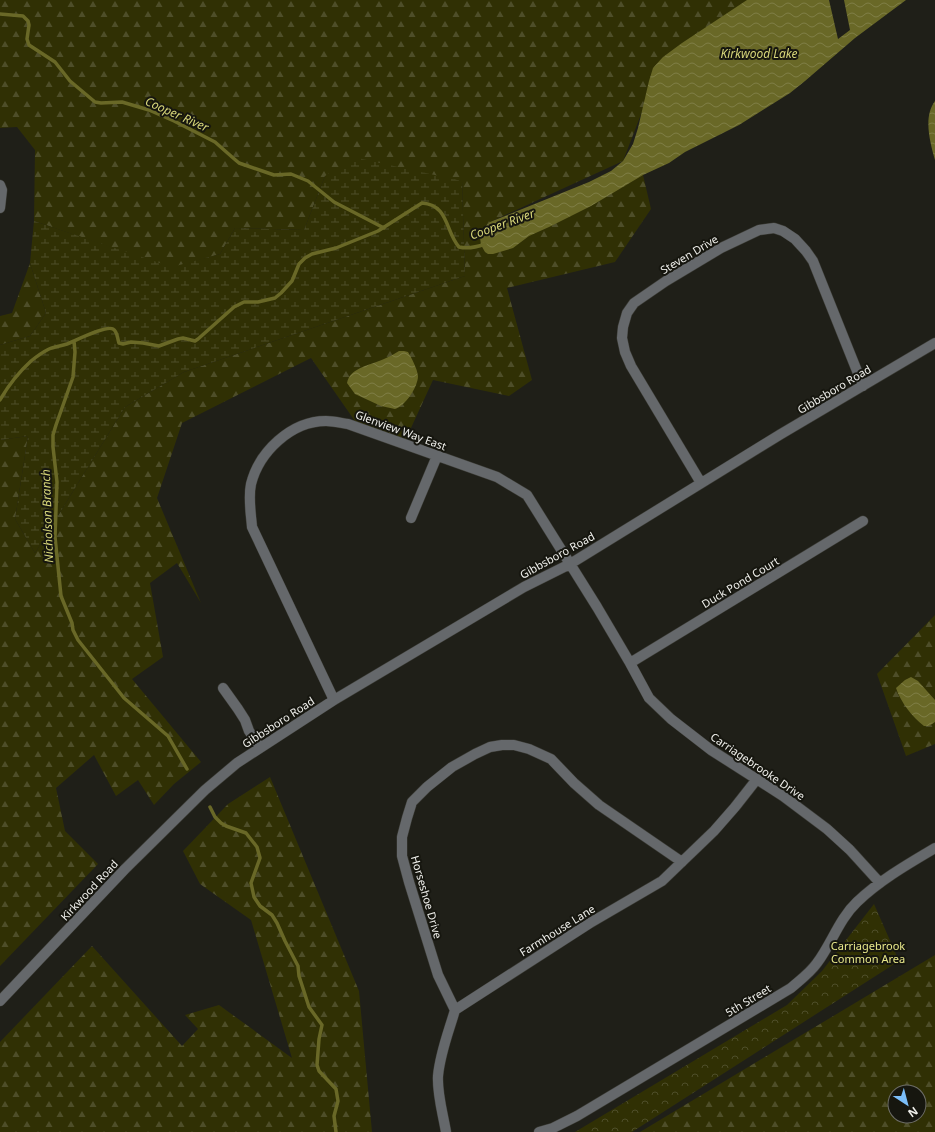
<svg xmlns="http://www.w3.org/2000/svg" width="935" height="1132" viewBox="0 0 935 1132" font-family="'Noto Sans',sans-serif">
	<style>
		.forest { fill: url(#forest-firs); fill-rule: evenodd }
		.wetland { fill: url(#wetland-marsh) }
		.park { fill: url(#park-crowns) }
		.water { fill: url(#water-waves) }
		.lines { fill: none; stroke-linecap: round; stroke-linejoin: round }
		.stream { stroke: #696827; stroke-width: 3.5 }
		.minor-casing { stroke: #3c3c36; stroke-width: 11 }
		.minor { stroke: #65686b; stroke-width: 10 }
		.labels { text-anchor: middle; dominant-baseline: central; stroke-width: 4; stroke-linejoin: round; paint-order: stroke }
		.street-label { font-size: 11px; fill: #f0f0ec; stroke: #16160f }
		.park-label { font-size: 11px; fill: #e9e98b; stroke: #16160f }
		.water-label { font-size: 12px; font-style: italic; fill: #d7d679; stroke: #16160f }
	</style>
	<defs>
		<pattern id="forest-firs" width="22" height="20" patternUnits="userSpaceOnUse"><rect width="22" height="20" fill="#303004"/><path d="M5 1l3.5 6h-7zM16 11l3.5 6h-7z" fill="#4e4e29"/></pattern>
		<pattern id="wetland-marsh" width="20" height="14" patternUnits="userSpaceOnUse"><rect width="20" height="14" fill="#303004"/><path d="M1 5h8M5 5V1M11 12h8M15 12V8" fill="none" stroke="#4e4e29"/></pattern>
		<pattern id="park-crowns" width="20" height="18" patternUnits="userSpaceOnUse"><rect width="20" height="18" fill="#303004"/><path d="M2 6a3 3 0 1 1 6 0M12 15a3 3 0 1 1 6 0" fill="none" stroke="#4e4e29"/></pattern>
		<pattern id="water-waves" width="16" height="10" patternUnits="userSpaceOnUse"><rect width="16" height="10" fill="#696827"/><path d="M0 5q4-4 8 0t8 0" fill="none" stroke="#7f7e46"/></pattern>
	</defs>
	<rect width="100%" height="100%" fill="#1f1f18"/>
	<path class="forest" d="M0,0H751L663,57L623,161L490,222L643,175L651,209L615,262L507,288L532,380L509,396L433,380L405,441L357,424L311,358L182,423L157,498L201,603L177,563L150,583L163,657L132,679L201,762L174,784L154,805L138,780L116,796L94,755L56,788L65,831L98,864L0,966V440L28,436L15,519L35,553L125,407L184,372L465,276L462,181L325,176L304,230L235,228L220,254L172,268L34,221L35,150L17,127L0,128Z
		M30,263L46,313L30,336L0,345V316L12,313Z
		M935,615V744L906,756L877,674Z
		M270,777L359,991L372,1132H0V1042L92,946L182,1046L198,1029L185,1015L219,1005L292,1058L251,920L200,884L183,851L228,804Z
		M935,955V1132H640ZM895,1092H919V1116H895Z"/>
	<path class="wetland" d="M353,157L462,181L465,276L184,372L125,407L35,553L15,519L28,436L0,440V345L30,336L46,313L30,263L34,221L172,267L220,254L235,228L304,230L325,176Z"/>
	<path class="park" d="M874,904L899,961L632,1132H575L787,1005L822,971Z"/>
	<path class="water" d="M747,0H829L838,39L850,30L844,0H906L855,38L805,81L790,93L739,125L685,152L669,163L643,175L591,206L549,227L529,236L513,248L493,254H488L485,252L481,245L480,237L481,232L485,227L490,222L589,182L611,171L623,161L633,144L638,128L649,81L653,68L663,57L682,43Z
		M935,101V160C930,142 923,117 935,101Z
		M399,351H404L408,352C412,359 417,368 418,376C418,387 405,406 395,409L381,406L355,394L347,383C350,367 372,365 384,359C389,357 394,354 399,351Z
		M911,677L918,681L935,700V722L929,726H924C913,718 900,701 896,688L905,680Z"/>
	<g class="lines">
		<path class="stream" d="M0,14L23,16L28,21L29,25L27,39L29,45L55,62L70,81L95,102L101,103L122,102L149,110L174,121L215,142L232,157L239,163L274,175L291,174L308,181L334,202L384,228
			M74,341L75,352L73,377L56,425L53,435V447L57,482L55,537L61,596L72,623L73,630L78,640L124,698L168,736L187,769
			M0,400C8,386 19,372 31,361C36,357 43,352 49,349C54,347 61,346 67,344C75,341 106,325 113,329C118,332 117,338 119,343L123,344L131,342L143,343L159,346L178,339L183,338L195,341L198,339L234,307L244,302H258L275,298L281,293L292,281L299,264L305,258L312,254L336,248L378,231L422,203C449,205 445,231 459,247C467,249 477,247 485,244
			M210,807L215,817L221,823L226,826L246,833L257,847L260,858L251,883L254,897L260,906L272,915L277,923L285,941L298,966L299,976L309,1007L322,1025L319,1039L317,1065L319,1071L336,1089L338,1101L334,1116L336,1132"/>
		<g class="minor-casing">
			<path id="minor" d="M0,185L2,190L0,208
				M701,483L631,366L625,352L622,338L623,327L627,313L634,303L666,281L721,248L759,230L774,228L783,231L795,239L806,251L813,261L863,386
				M411,518L437,456
				M630,663L863,521
				M223,688L238,709L245,720L249,731L260,747
				M334,700L252,527C251,514 248,498 251,484C259,452 291,421 326,421C333,421 341,423 348,424L497,477L527,495L597,607L630,663L649,698L671,719L711,750L783,796L827,829L850,850L880,883
				M0,1001L125,869L205,790L237,763L334,700L524,587L570,564L781,434L935,343
				M455,1010L438,975L409,882L402,856V837L407,818L412,802L427,787L452,767L475,754L490,747L502,745H514L529,749L551,759L574,783L599,805L682,862
				M446,1132C443,1114 437,1094 438,1076C440,1053 449,1031 455,1010L590,923L662,881L714,831L735,807L757,779
				M539,1132L553,1128L577,1116L791,988C800,980 810,973 817,963C832,943 839,919 857,902C880,880 908,864 935,848"/>
		</g>
		<use href="#minor" class="minor"/>
	</g>
	<g class="labels">
		<g class="street-label">
			<text transform="translate(689 254) rotate(-31)">Steven Drive</text>
			<text transform="translate(834 389) rotate(-31)">Gibbsboro Road</text>
			<text transform="translate(401 430) rotate(20)">Glenview Way East</text>
			<text transform="translate(557 555) rotate(-29)">Gibbsboro Road</text>
			<text transform="translate(740 582) rotate(-31)">Duck Pond Court</text>
			<text transform="translate(278 722) rotate(-33)">Gibbsboro Road</text>
			<text transform="translate(758 766) rotate(34)">Carriagebrooke Drive</text>
			<text transform="translate(89 890) rotate(-47)">Kirkwood Road</text>
			<text transform="translate(427 897) rotate(74)">Horseshoe Drive</text>
			<text transform="translate(557 930) rotate(-32)">Farmhouse Lane</text>
			<text transform="translate(748 1000) rotate(-31)">5th Street</text>
		</g>
		<g class="park-label">
			<text x="868" y="945">Carriagebrook<tspan x="868" dy="13">Common Area</tspan></text>
		</g>
		<g class="water-label">
			<text x="759" y="53">Kirkwood Lake</text>
			<text transform="translate(177 114) rotate(24)">Cooper River</text>
			<text transform="translate(502 224) rotate(-20)">Cooper River</text>
			<text transform="translate(47 516) rotate(-92)">Nicholson Branch</text>
		</g>
	</g>
	<g transform="translate(907 1104) rotate(144)"><circle r="19" fill="#16160f" stroke="#6d6d67"/>
	<path d="M0-3L7 15L0 10L-7 15Z" fill="#7bbef8"/>
	<text y="-6" font-size="11" font-weight="bold" text-anchor="middle" fill="#f0f0ec">N</text>
	</g>
</svg>
